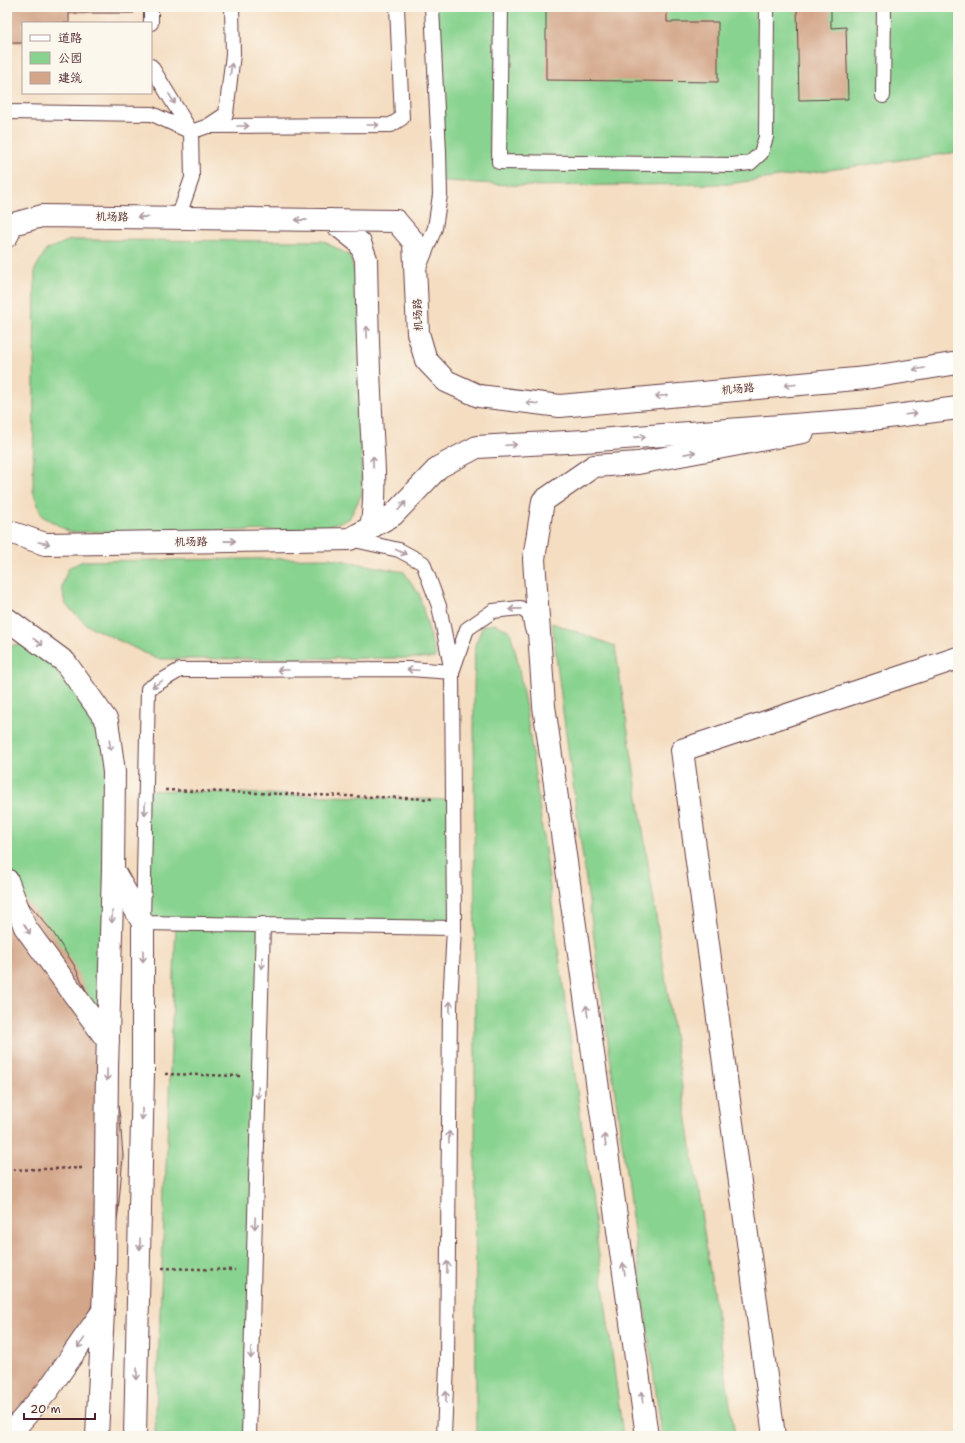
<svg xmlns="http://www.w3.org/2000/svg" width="965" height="1443" viewBox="0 0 965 1443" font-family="'Shantell Sans','LXGW WenKai TC',sans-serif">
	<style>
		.green { fill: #89d390; stroke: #6a795e }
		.building { fill: #d3a689 }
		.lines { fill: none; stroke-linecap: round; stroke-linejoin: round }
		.lane-casing { stroke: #643c42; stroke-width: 16 }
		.secondary-casing { stroke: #643c42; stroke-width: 24 }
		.highway-casing { stroke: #643c42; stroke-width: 24 }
		.path { stroke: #643c42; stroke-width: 2.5; stroke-dasharray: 3 3; stroke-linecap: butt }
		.lane { stroke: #fff; stroke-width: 14 }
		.secondary { stroke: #fff; stroke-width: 22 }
		.highway { stroke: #fff; stroke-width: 22 }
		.oneway { stroke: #ae9aa0 }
		.labels { text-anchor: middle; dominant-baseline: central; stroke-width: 3; stroke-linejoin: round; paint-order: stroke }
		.street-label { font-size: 11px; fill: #4a1f2b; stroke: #fbf7ec }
	</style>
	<rect width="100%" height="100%" fill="#fbf7ec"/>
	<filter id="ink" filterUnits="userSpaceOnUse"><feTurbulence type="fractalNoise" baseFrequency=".025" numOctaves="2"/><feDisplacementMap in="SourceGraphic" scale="8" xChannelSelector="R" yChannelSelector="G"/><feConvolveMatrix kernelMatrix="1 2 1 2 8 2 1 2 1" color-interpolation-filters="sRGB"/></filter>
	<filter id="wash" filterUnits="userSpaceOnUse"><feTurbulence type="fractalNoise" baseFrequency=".012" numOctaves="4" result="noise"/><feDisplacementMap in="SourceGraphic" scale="16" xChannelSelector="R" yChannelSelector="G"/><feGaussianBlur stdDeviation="0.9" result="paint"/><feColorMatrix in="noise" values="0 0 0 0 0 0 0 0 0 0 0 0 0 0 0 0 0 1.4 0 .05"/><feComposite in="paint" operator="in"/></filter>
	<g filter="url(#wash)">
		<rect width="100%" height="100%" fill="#f4ddc1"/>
		<path class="green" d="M430,7H958V152L728,184L525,186L432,180Z
			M70,240L323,241L349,255L359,285L362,494L349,519L316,530L70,532L42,516L33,491L35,269L46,250Z
			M329,558L404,572L419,594L436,658L157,659L87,625L65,604L62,586L68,568L83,561Z
			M552,623L615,646L735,1436H662L564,719Z
			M495,624L510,631L517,658L528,722L623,1436H476L474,693L475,645L483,626Z
			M12,645H42L107,721L108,1041L7,880V648Z
			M146,790L452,800L454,928L264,924L248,1436H155L176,924L143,923Z"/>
		<g id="blocks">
			<path class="building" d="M7,7H135L134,13H69V23H23V43H7Z
				M546,7H667V22H718V82L546,80Z
				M797,7H831V28L846,27L848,99L799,100Z
				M7,878L52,931L74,965L97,1014L113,1075L120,1118L123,1156L118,1213L109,1262L86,1320L7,1435Z"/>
		</g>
	</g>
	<g filter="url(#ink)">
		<use href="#blocks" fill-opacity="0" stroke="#643c42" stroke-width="1"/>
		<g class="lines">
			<g class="lane-casing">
				<path id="lane" d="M501,7L499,162L732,165L750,163L761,153L766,137L767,7
					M151,23V7
					M151,66L191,132L208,126L391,125L402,118L397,7
					M883,96L884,7
					M7,112L152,114L191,132L192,178L178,218
					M208,126L226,114L233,54L232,7
					M418,270L435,228L440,195L439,152L432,7
					M350,539L399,550L423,563L439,606L452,672L454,928L450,1006L447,1364L444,1436
					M452,672L410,669L180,670L148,689L143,923L454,928
					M452,672L467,629L493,611L520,608L529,614L532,629
					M249,1436L263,924"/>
			</g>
			<g class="secondary-casing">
				<path id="secondary" d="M7,619L65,662L107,721L114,772L113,869L107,1068L105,1269L97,1436
					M113,870L143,923V1074L135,1436
					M7,880L25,927L108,1041
					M8,1436L48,1390L103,1311
					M647,1436L544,706L534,559L543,501L594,466L638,463L803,432
					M774,1436L682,750L958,658"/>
			</g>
			<g class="highway-casing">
				<path id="highway" d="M331,220L360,243L366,259C367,310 368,361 371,412C372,450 378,491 371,528
					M7,236L13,224L42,216L396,221L414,242L418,333L426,360L446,381L479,396L560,406L866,378L958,363
					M7,531L45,544L350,539L393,515L439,467L477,447L585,441L872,419L958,408"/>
			</g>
			<path class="path" d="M165,790L434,799
				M165,1074L240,1076
				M7,1170L82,1168
				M162,1268L235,1270"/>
			<use href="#lane" class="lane"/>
			<use href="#secondary" class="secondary"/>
			<use href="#highway" class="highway"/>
		</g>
		<defs><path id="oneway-shaft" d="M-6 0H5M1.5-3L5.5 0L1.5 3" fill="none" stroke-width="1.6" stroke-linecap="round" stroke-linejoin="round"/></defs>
		<g class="oneway">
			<use href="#oneway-shaft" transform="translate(231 69) rotate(-83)"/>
			<use href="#oneway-shaft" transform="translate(172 99) rotate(58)"/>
			<use href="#oneway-shaft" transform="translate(373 125)"/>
			<use href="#oneway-shaft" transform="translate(243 126)"/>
			<use href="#oneway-shaft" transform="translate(143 217) rotate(-179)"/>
			<use href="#oneway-shaft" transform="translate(301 220) rotate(-179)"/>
			<use href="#oneway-shaft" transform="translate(367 332) rotate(-91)"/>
			<use href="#oneway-shaft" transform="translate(919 369) rotate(171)"/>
			<use href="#oneway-shaft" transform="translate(790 385) rotate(175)"/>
			<use href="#oneway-shaft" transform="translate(661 396) rotate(175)"/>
			<use href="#oneway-shaft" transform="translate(532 403) rotate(-173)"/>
			<use href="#oneway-shaft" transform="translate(911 414) rotate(-7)"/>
			<use href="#oneway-shaft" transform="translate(640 437) rotate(-4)"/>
			<use href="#oneway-shaft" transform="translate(511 445) rotate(-3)"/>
			<use href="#oneway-shaft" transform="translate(690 453) rotate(-11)"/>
			<use href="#oneway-shaft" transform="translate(373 462) rotate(-92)"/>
			<use href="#oneway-shaft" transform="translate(402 506) rotate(-48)"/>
			<use href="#oneway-shaft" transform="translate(230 541) rotate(-1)"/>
			<use href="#oneway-shaft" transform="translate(44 543) rotate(10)"/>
			<use href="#oneway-shaft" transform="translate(401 552) rotate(25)"/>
			<use href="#oneway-shaft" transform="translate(515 609) rotate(179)"/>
			<use href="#oneway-shaft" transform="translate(38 642) rotate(36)"/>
			<use href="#oneway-shaft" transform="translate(283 670) rotate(180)"/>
			<use href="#oneway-shaft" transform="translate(413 670) rotate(-177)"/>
			<use href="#oneway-shaft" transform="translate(157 684) rotate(149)"/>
			<use href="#oneway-shaft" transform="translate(110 745) rotate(82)"/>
			<use href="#oneway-shaft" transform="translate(145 809) rotate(91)"/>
			<use href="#oneway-shaft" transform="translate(112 917) rotate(91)"/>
			<use href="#oneway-shaft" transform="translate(27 929) rotate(58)"/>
			<use href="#oneway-shaft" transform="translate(143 956) rotate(90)"/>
			<use href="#oneway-shaft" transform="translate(262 963) rotate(92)"/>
			<use href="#oneway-shaft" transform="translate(450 1007) rotate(-89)"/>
			<use href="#oneway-shaft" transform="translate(587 1011) rotate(-98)"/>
			<use href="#oneway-shaft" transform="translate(107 1075) rotate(91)"/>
			<use href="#oneway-shaft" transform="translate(258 1093) rotate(92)"/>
			<use href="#oneway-shaft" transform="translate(142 1114) rotate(91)"/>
			<use href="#oneway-shaft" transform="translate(449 1137) rotate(-89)"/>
			<use href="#oneway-shaft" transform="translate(605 1140) rotate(-98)"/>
			<use href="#oneway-shaft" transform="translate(255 1223) rotate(92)"/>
			<use href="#oneway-shaft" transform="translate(140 1244) rotate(91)"/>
			<use href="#oneway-shaft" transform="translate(447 1267) rotate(-89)"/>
			<use href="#oneway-shaft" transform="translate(624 1269) rotate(-98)"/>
			<use href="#oneway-shaft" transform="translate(81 1343) rotate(125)"/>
			<use href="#oneway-shaft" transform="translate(251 1353) rotate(92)"/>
			<use href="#oneway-shaft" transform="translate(137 1374) rotate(91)"/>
			<use href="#oneway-shaft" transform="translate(446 1397) rotate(-88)"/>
			<use href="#oneway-shaft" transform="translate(642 1397) rotate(-98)"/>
		</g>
	</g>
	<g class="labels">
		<g class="street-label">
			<text transform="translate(112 217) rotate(1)">机场路</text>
			<text transform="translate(418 315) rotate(-93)">机场路</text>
			<text transform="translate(738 389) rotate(-5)">机场路</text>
			<text transform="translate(191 542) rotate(-1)">机场路</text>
		</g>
	</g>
	<rect width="965" height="1443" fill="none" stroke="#fbf7ec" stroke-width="24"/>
	<rect x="22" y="22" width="130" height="72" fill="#fbf7ec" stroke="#b4a19f"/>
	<rect x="30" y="35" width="20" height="6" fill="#ffffff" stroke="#b4a19f"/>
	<text x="58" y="42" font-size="12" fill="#4a1f2b">道路</text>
	<rect x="30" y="52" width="20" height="12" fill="#89d390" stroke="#b4a19f"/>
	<text x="58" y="62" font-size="12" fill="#4a1f2b">公园</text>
	<rect x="30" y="72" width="20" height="12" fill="#d3a689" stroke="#b4a19f"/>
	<text x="58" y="82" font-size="12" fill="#4a1f2b">建筑</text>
	<path d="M24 1413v6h71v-6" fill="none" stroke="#4a1f2b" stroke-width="2"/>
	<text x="30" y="1413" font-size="12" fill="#4a1f2b" stroke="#fbf7ec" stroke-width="3" paint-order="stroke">20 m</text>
</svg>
